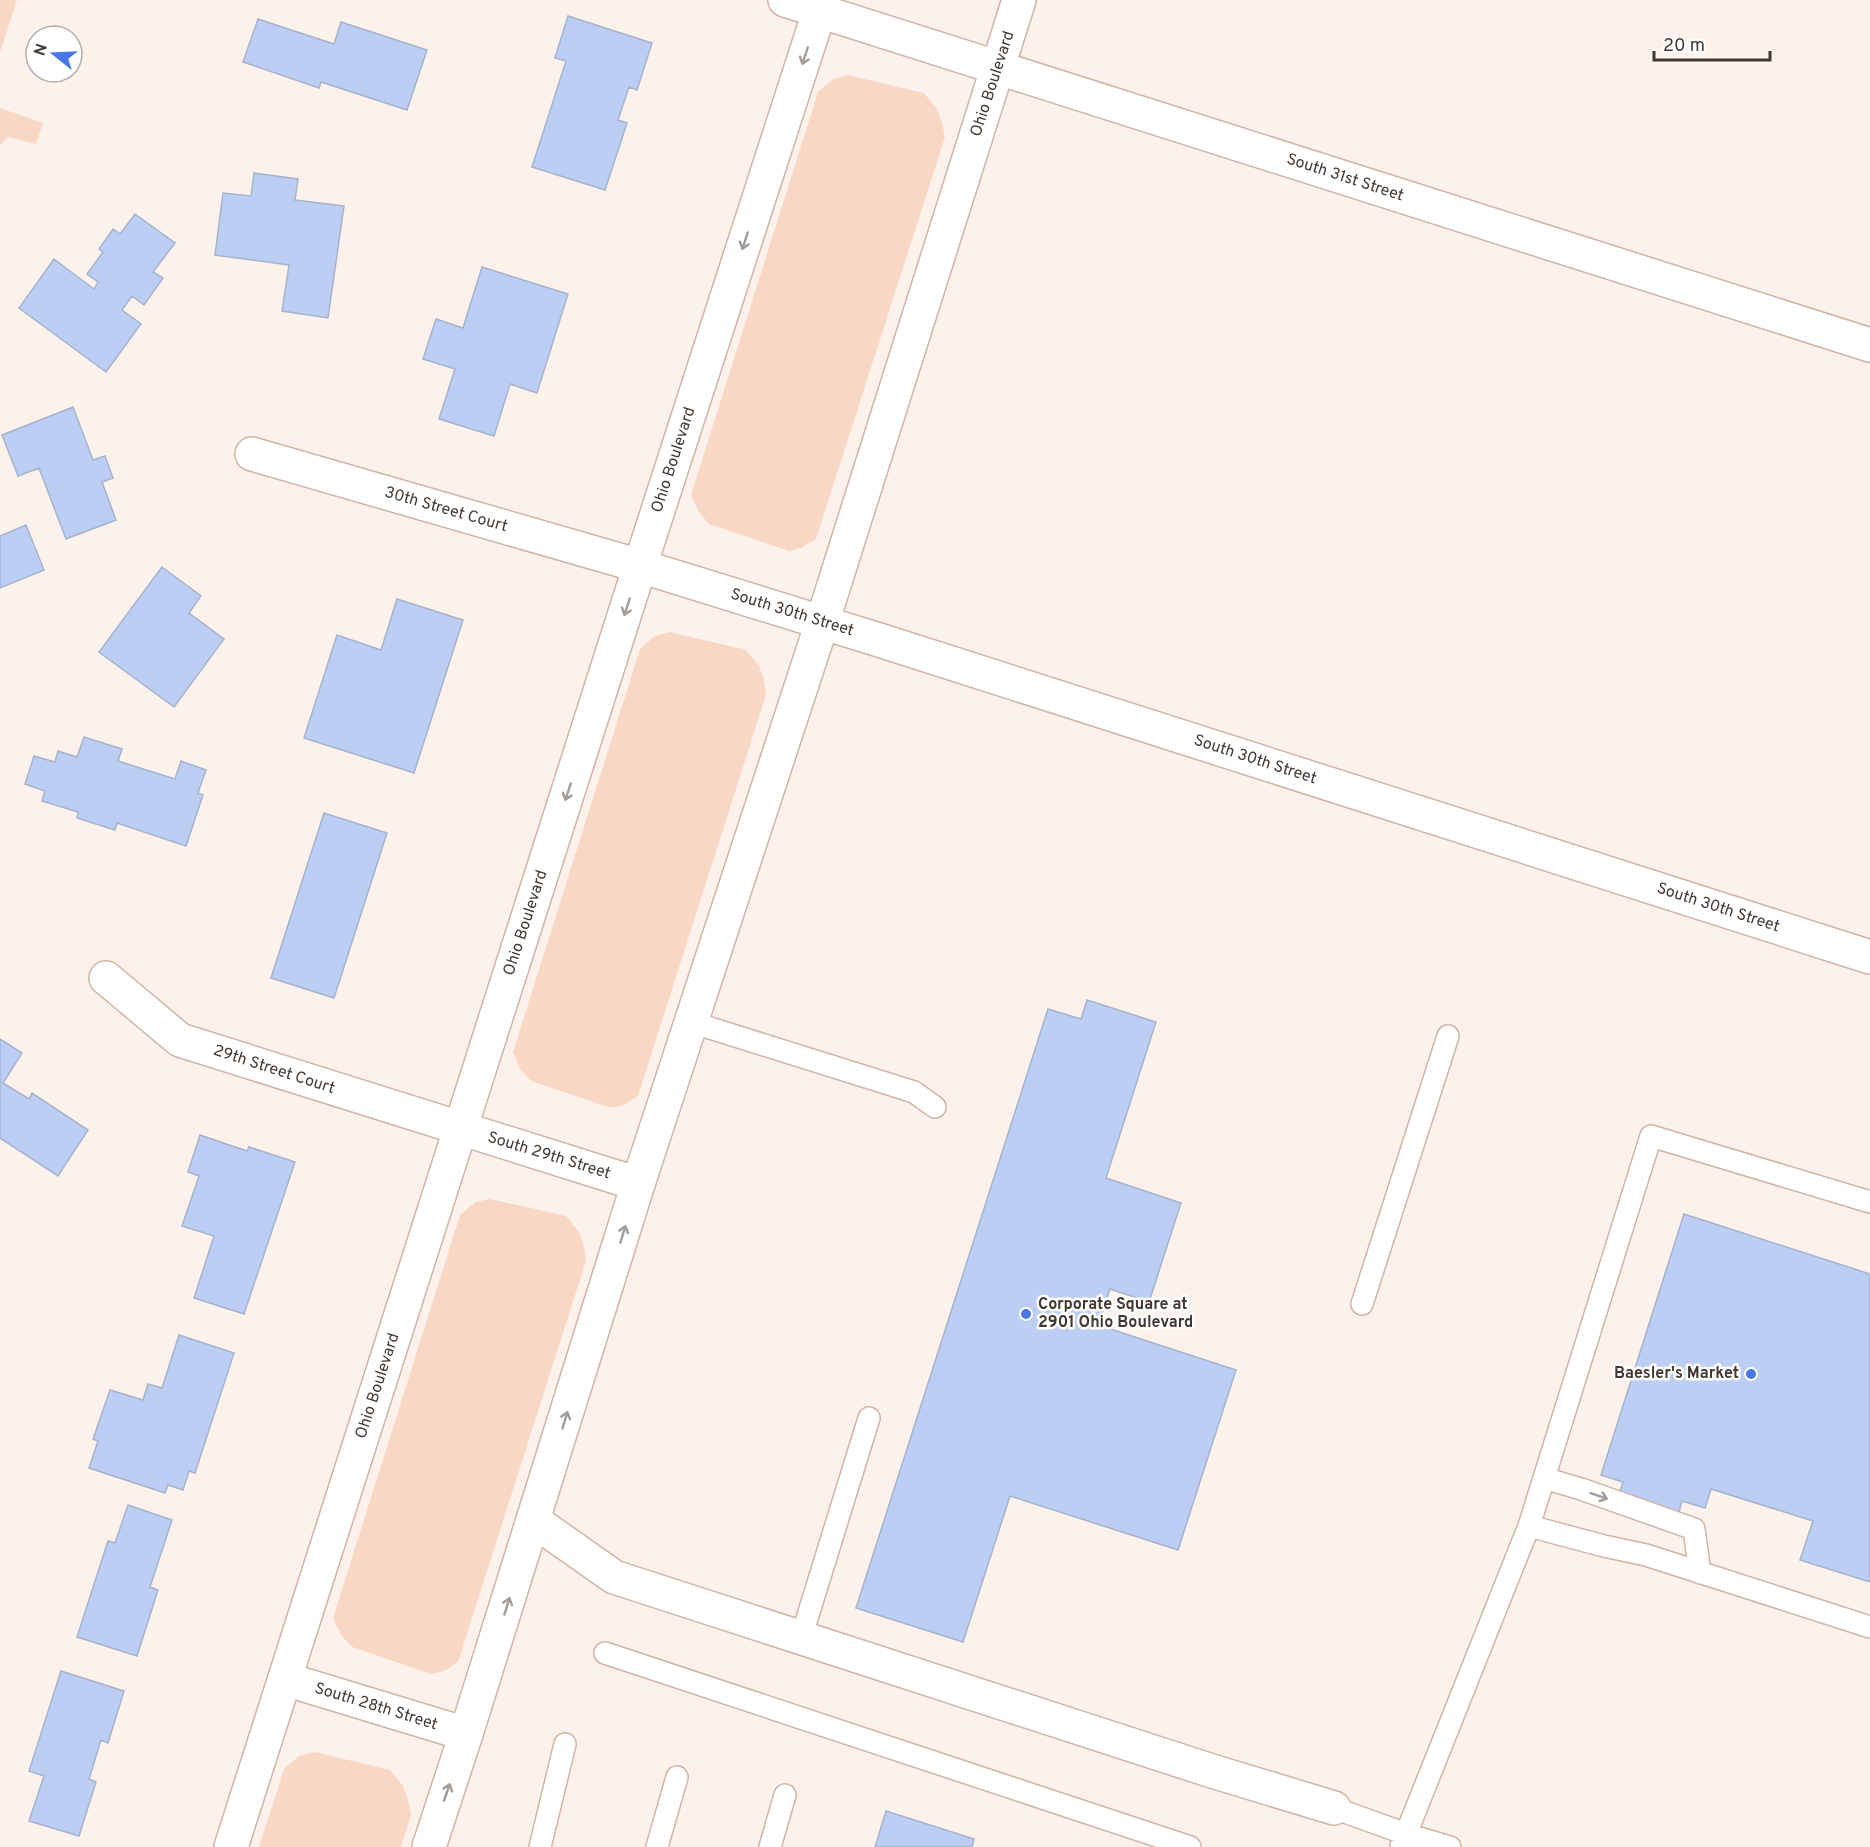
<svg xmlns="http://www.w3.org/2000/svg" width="1870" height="1847" viewBox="0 0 1870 1847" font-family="Overpass,sans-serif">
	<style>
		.green { fill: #f8d8c5 }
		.building { fill: #bccef4; stroke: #a6b3cc; stroke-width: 1.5 }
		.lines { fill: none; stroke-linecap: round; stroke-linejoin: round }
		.service-casing { stroke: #d0b4a4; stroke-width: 24 }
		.minor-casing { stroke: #d0b4a4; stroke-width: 36 }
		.tertiary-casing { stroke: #d0b4a4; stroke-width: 36 }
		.service { stroke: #fff; stroke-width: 21 }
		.minor { stroke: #fff; stroke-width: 33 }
		.tertiary { stroke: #fff; stroke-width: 33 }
		.oneway { stroke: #a19c98 }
		.poi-dot { fill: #4977e9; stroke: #fff; stroke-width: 2 }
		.labels { text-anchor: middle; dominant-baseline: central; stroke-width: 5; stroke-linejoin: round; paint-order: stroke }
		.street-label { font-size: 16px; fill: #433831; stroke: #fff }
		.poi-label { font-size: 16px; font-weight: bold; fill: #433831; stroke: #fff; text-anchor: start }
	</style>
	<rect width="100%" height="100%" fill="#fdf2eb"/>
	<path class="green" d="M0,0H17L0,52Z
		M848,75L924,93L937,109L942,123L945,137L816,539L803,547L789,551L709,524L699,512L691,495L818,92L833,79Z
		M0,108L43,123L36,144L8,137L0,145Z
		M670,632L746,650L759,666L764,680L766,695L638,1096L624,1105L611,1108L531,1081L520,1069L513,1052L640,649L655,636Z
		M490,1199L566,1216L579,1232L584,1246L586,1261L458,1662L444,1671L431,1674L352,1647L341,1635L333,1618L460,1215L475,1202Z
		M315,1752L390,1770L403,1786L408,1800L411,1815L401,1847H259L284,1769L299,1756Z"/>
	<path class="building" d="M568,16L652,43L637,90L629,87L618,120L627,123L605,190L532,167L566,61L555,58Z
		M258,19L334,44L341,22L427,50L407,110L321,82L319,88L243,62Z
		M254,173L298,179L295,200L344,206L328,318L282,311L289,265L215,255L223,193L251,196Z
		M135,214L175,243L153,272L163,278L144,305L132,296L122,310L141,324L106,372L19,308L54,259L94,289L98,282L87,274L103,252L99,249L113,229L120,234Z
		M482,267L568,294L537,393L510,384L494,436L439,419L455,369L423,359L436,319L463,328Z
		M73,407L93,460L105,456L113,478L102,482L116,520L66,539L39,468L18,476L2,435Z
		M26,525L44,570L0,588V536Z
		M162,567L201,596L189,613L224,639L174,707L99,652Z
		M397,599L463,620L414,773L304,738L337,635L381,650Z
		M84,737L122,749L118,761L175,779L181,761L206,770L198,793L203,795L186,846L117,823L115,830L77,818L78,812L42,801L45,791L25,784L34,756L55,762L58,751L77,757Z
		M324,813L387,833L334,998L271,978Z
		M1087,1000L1156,1022L1106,1178L1181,1203L1149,1302L1110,1289L1098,1325L1236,1370L1178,1550L1010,1496L963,1642L856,1608L1048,1009L1081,1019Z
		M0,1039L22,1053L3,1083L29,1099L32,1093L88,1130L58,1176L0,1138Z
		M200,1135L247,1151L249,1147L295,1162L244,1314L194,1298L214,1236L182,1226L199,1176L188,1172Z
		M1684,1214L1870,1274V1582L1800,1560L1813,1521L1711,1489L1705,1508L1682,1501L1679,1512L1619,1494L1623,1482L1601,1475Z
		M179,1335L234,1353L195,1473L189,1471L183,1490L168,1485L165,1493L89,1468L98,1441L93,1439L110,1390L143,1400L148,1384L162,1388Z
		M128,1505L172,1520L150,1587L158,1590L137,1656L77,1637L108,1541L115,1543Z
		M61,1671L124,1691L108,1743L101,1740L89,1779L96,1782L79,1836L29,1821L44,1776L29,1771Z
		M886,1811L974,1839L972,1847H875Z"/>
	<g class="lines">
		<g class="service-casing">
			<path id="service" d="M691,1022L914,1092L935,1107
				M1362,1304L1448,1036
				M1544,1478L1581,1489L1694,1529L1700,1573
				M1529,1526L1604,1546L1646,1555L1870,1627
				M801,1638L869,1418
				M605,1653L1190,1847
				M1334,1808L1406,1834L1401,1846
				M540,1847L565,1744
				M657,1847L677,1777
				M770,1847L785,1795
				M1450,1847L1406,1834L1529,1526L1651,1136L1870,1202"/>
		</g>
		<g class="minor-casing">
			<path id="minor" d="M785,0L1870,345
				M252,454L640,566L876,639L1870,957
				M106,978L180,1040L638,1184
				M533,1520L614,1577L1212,1771L1334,1808
				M285,1679L466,1734"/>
		</g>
		<g class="tertiary-casing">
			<path id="tertiary" d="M231,1847L640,566L823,0
				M429,1847L466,1734L638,1184L822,623L1019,0"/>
		</g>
		<use href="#service" class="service"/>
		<use href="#minor" class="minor"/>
		<use href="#tertiary" class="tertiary"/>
	</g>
	<defs><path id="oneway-shaft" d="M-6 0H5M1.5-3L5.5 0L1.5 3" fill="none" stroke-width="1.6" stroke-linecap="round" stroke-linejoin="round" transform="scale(1.5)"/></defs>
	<g class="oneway">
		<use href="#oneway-shaft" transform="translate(805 56) rotate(108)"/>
		<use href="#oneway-shaft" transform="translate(745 241) rotate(108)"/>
		<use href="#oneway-shaft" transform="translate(627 607) rotate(108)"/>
		<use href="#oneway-shaft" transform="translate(568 792) rotate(108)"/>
		<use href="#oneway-shaft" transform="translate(623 1234) rotate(-73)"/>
		<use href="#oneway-shaft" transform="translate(565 1420) rotate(-73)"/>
		<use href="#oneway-shaft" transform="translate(1599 1496) rotate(19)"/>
		<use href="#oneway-shaft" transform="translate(507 1606) rotate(-73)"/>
		<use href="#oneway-shaft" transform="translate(447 1792) rotate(-71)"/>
	</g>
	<g class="poi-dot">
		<circle cx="1026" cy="1314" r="6"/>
		<circle cx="1751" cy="1374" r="6"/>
	</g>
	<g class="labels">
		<g class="street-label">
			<text transform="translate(993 84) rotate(-72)">Ohio Boulevard</text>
			<text transform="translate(1345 178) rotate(18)">South 31st Street</text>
			<text transform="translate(674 460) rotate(-72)">Ohio Boulevard</text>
			<text transform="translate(446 510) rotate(16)">30th Street Court</text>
			<text transform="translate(792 613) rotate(17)">South 30th Street</text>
			<text transform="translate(1255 760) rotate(18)">South 30th Street</text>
			<text transform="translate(1718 908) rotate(18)">South 30th Street</text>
			<text transform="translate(526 923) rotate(-72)">Ohio Boulevard</text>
			<text transform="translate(274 1070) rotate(18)">29th Street Court</text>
			<text transform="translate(549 1156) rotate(17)">South 29th Street</text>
			<text transform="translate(378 1386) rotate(-72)">Ohio Boulevard</text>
			<text transform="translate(376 1707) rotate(17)">South 28th Street</text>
		</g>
		<g class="poi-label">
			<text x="1038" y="1305">Corporate Square at<tspan x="1038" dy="18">2901 Ohio Boulevard</tspan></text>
			<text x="1739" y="1374" text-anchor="end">Baesler's Market</text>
		</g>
	</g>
	<g transform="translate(54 54) rotate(288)"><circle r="28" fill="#ffffff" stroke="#b4afad" stroke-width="1.5"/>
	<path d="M0-4.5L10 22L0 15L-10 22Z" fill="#4977e9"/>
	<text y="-9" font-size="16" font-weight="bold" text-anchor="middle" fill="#433831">N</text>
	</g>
	<path d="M1654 51v9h116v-9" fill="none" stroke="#433831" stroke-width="3"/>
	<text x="1663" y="51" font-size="18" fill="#433831" stroke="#ffffff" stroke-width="4.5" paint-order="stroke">20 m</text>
</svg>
